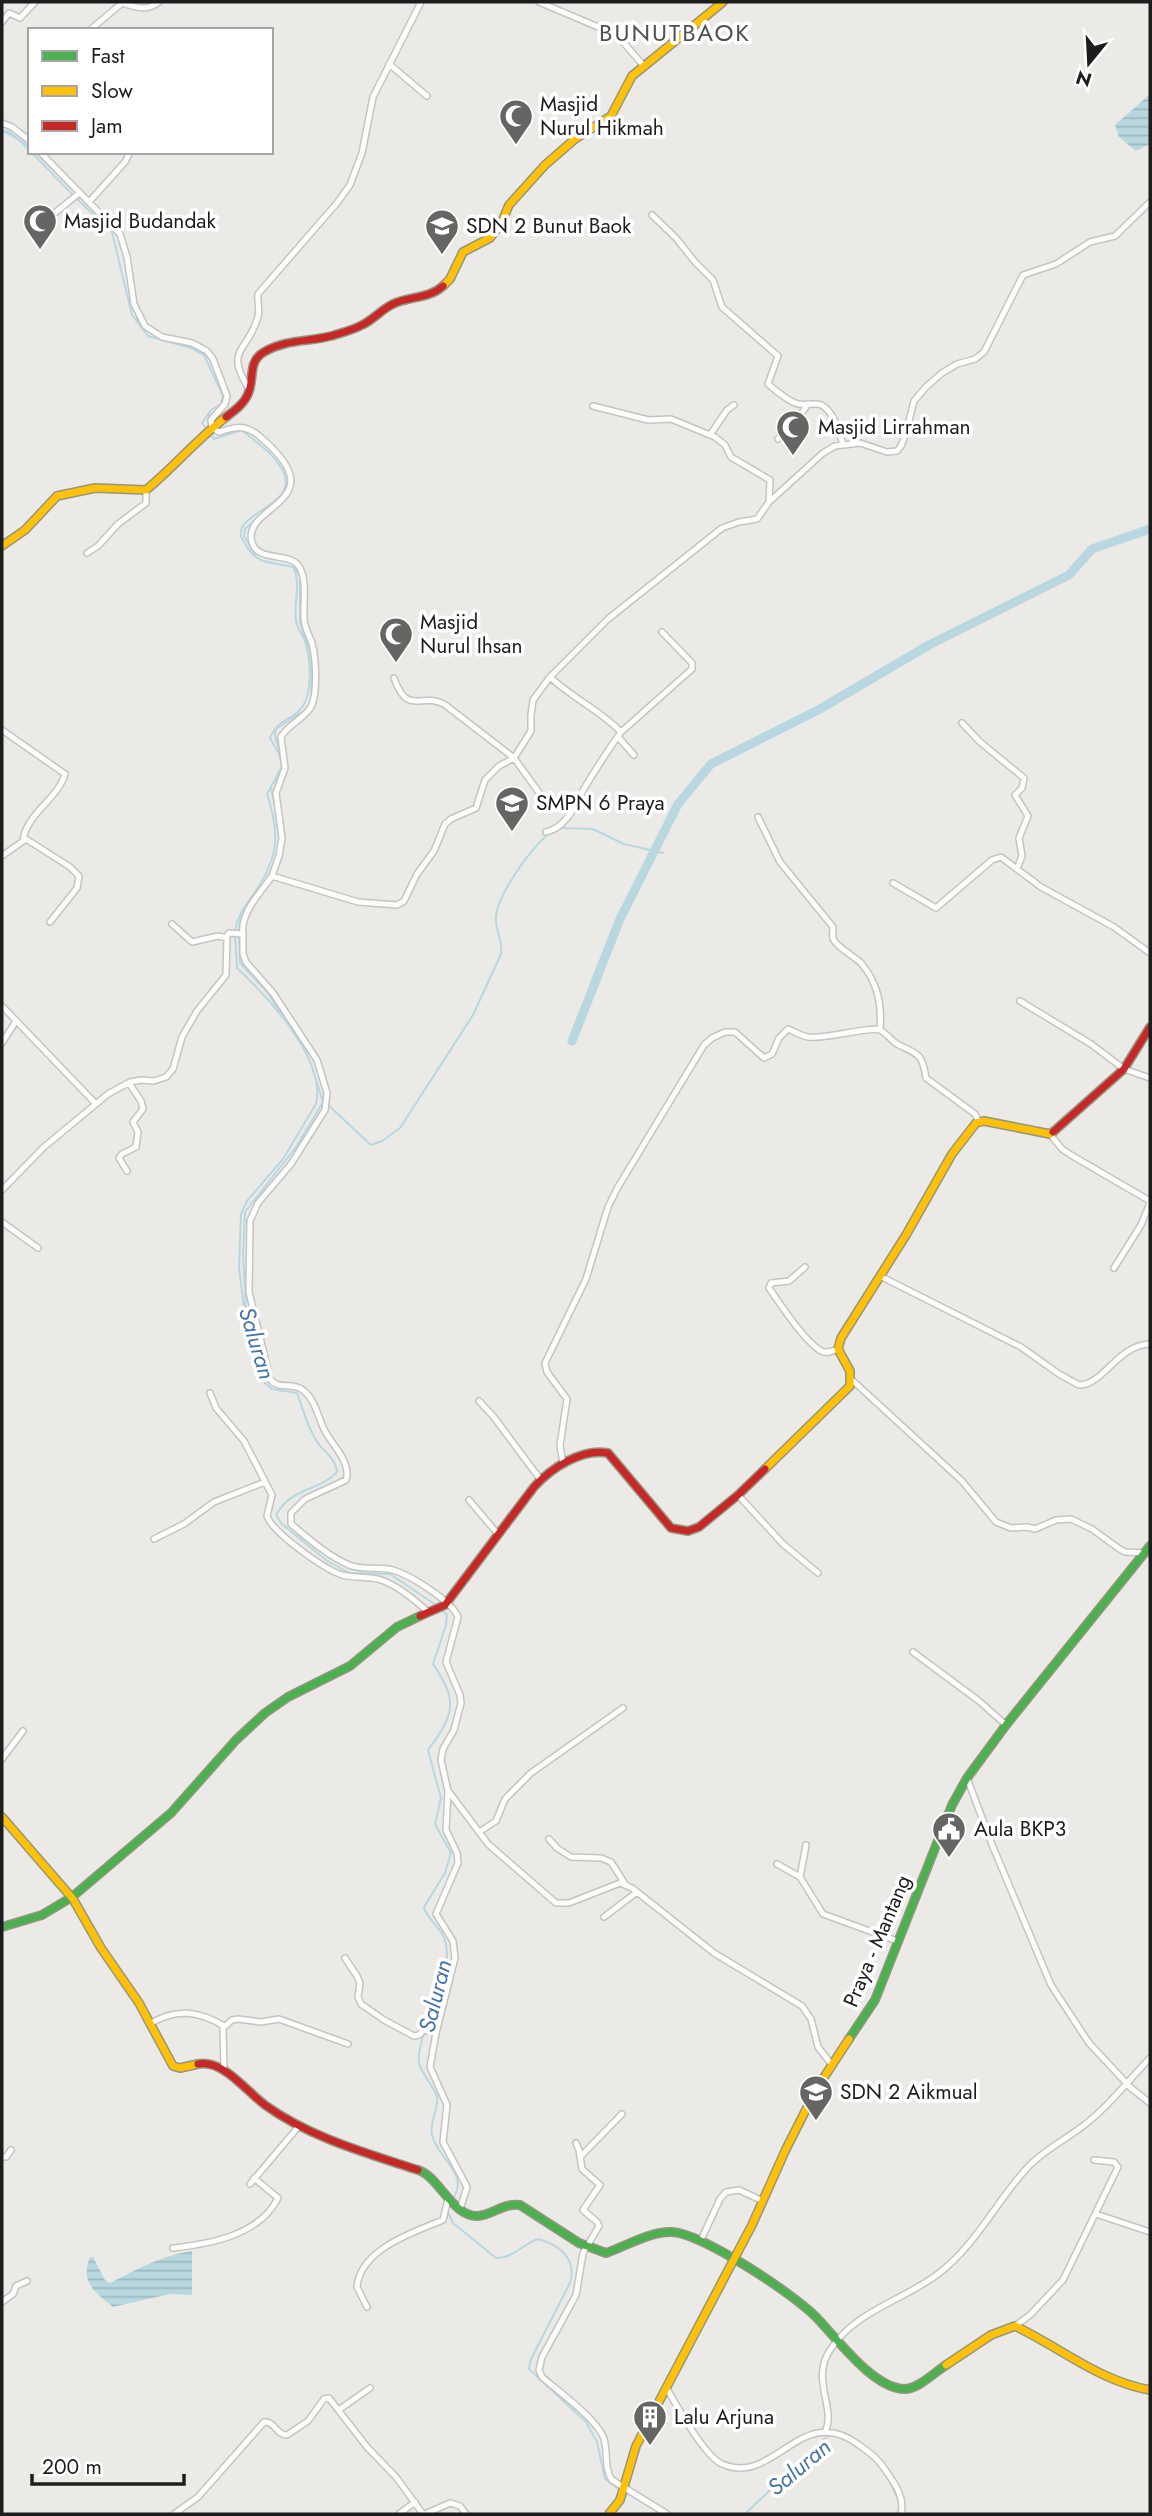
<svg xmlns="http://www.w3.org/2000/svg" width="1152" height="2516" viewBox="0 0 1152 2516" font-family="Jost,sans-serif">
	<style>
		.water { fill: url(#water-rules) }
		.lines { fill: none; stroke-linecap: round; stroke-linejoin: round }
		.stream { stroke: #b9d7e0; stroke-width: 2 }
		.river { stroke: #b9d7e0; stroke-width: 9 }
		.street-casing { stroke: #c4c4c2; stroke-width: 8 }
		.fast-casing { stroke: #94967e; stroke-width: 10 }
		.slow-casing { stroke: #94967e; stroke-width: 10 }
		.jam-casing { stroke: #94967e; stroke-width: 10 }
		.street { stroke: #fcfcfb; stroke-width: 5 }
		.fast { stroke: #4caf50; stroke-width: 7 }
		.slow { stroke: #ffc107; stroke-width: 7 }
		.jam { stroke: #c62828; stroke-width: 7 }
		.labels { text-anchor: middle; dominant-baseline: central; stroke-width: 7; stroke-linejoin: round; paint-order: stroke }
		.poi-label { font-size: 21px; fill: #1d1d1d; stroke: #fff; text-anchor: start }
		.street-label { font-size: 21px; fill: #1d1d1d; stroke: #fff }
		.water-label { font-size: 23px; font-style: italic; fill: #4575a6; stroke: #fff }
		.quarter-label { font-size: 24px; letter-spacing: 2px; fill: #505050; stroke: #fff }
	</style>
	<defs>
		<pattern id="water-rules" width="6" height="5" patternUnits="userSpaceOnUse" patternTransform="scale(1.75)"><rect width="6" height="5" fill="#b9d7e0"/><path d="M0 2.5h6" fill="none" stroke="#9fb8c0"/></pattern>
	</defs>
	<rect width="100%" height="100%" fill="#eceae6"/>
	<path class="water" d="M1150,94V144L1136,151L1119,137L1115,125Z
		M192,2251V2295L170,2294L113,2307C94,2291 80,2283 90,2257H93L105,2280L110,2283C138,2269 160,2256 192,2251Z"/>
	<g class="lines">
		<path class="stream" d="M2,130L19,140L30,151
			M2,132L8,131L30,148
			M31,152L73,195
			M35,152L89,206
			M77,199L112,232L132,315L148,336L191,348L204,355L223,396L221,404L211,410L202,423L206,428
			M134,310L138,321
			M190,347L207,354
			M208,425L209,416L214,413
			M210,433L214,439L242,430C257,443 276,455 284,473C297,506 236,512 241,536C242,539 244,542 246,545C249,551 255,557 261,560C267,563 285,565 293,567C302,584 293,603 296,621C297,628 302,634 305,641C310,657 312,684 306,700C298,721 279,715 270,738L279,754L282,766L267,794C280,833 279,857 255,892C246,905 237,915 235,931
			M285,476L286,487
			M255,554L244,536L245,529L264,512
			M295,568L300,576V623L308,647L312,673L311,699
			M281,757L275,736L276,729L308,708
			M274,783L282,770
			M271,787L276,813
			M560,828L593,829L624,844L663,853
			M266,880L272,869
			M239,931L240,917L246,910
			M235,936L237,968C267,996 327,1060 316,1104L283,1159L247,1201L241,1214L239,1268L244,1308L265,1383L272,1389L297,1393C303,1409 307,1426 316,1440C323,1452 336,1458 337,1472C319,1492 292,1486 276,1515L282,1524L326,1560L349,1573L390,1574L436,1605
			M239,936L240,963L268,993L283,1017
			M327,1104L371,1145L382,1141L400,1128L473,1015L501,954C503,941 497,934 496,922C493,900 532,846 549,834
			M254,1342L246,1308L243,1255L245,1212L296,1147L323,1102L311,1064
			M426,2028C434,2004 453,1965 445,1940C441,1927 427,1920 424,1907L445,1873L451,1853L435,1824L441,1798L428,1750C455,1714 458,1701 433,1664L446,1625L447,1615L443,1611
			M424,2033C412,2072 422,2065 437,2096C439,2109 429,2122 432,2135C438,2160 471,2174 452,2200
			M448,2212L453,2223L496,2258C512,2259 523,2244 538,2239C560,2245 577,2259 570,2283L531,2359L529,2369L586,2422L597,2442L605,2479L620,2490
			M891,2483L900,2505L897,2514
			M625,2492L648,2505
			M745,2514L824,2439L831,2435"/>
		<path class="river" d="M572,1041L620,919L678,804L711,764L820,709L929,645L1069,575L1092,549L1150,529"/>
		<g class="street-casing">
			<path id="street" d="M539,2L617,35L643,65
				M2,22L9,13L20,18L35,2
				M90,30L122,3C136,7 146,12 159,2
				M389,64L427,96
				M2,123L12,127L30,141
				M40,152L120,234L127,257L134,304L145,326L162,337L192,343L207,351L213,359L227,396L225,404L211,420L212,428L219,432C235,427 244,424 258,435C340,503 241,504 252,542C257,562 287,552 298,565C308,578 303,603 304,618C304,627 309,635 312,643C316,658 318,693 311,707C304,719 288,724 281,737L285,768L276,793L282,838L279,856L272,876L358,902L397,905L404,901L417,874L434,851L445,824L451,819L476,808L485,780L499,766L514,758L531,731V715L533,700L550,677L608,619L722,528L739,522L757,519L769,502L823,453L835,446L860,443L887,452L897,451L901,446L906,433L914,401L926,387L942,373L957,364L975,359L984,352L1023,275L1056,264L1090,242L1115,236L1150,202
				M89,202L125,162L130,152
				M652,215L676,238L695,262L713,280L722,307L778,356L768,384C776,391 786,399 795,403C809,409 818,396 830,413C837,421 839,434 843,444
				M42,226C50,215 68,203 79,193
				M249,389C224,348 247,354 258,317C260,309 257,302 258,294L337,203L350,185L362,153L373,97L421,2
				M593,406L648,420L671,419L715,437L725,445L731,457L770,480L769,502
				M710,435L727,410L734,405
				M778,439L792,427L808,404
				M87,553L98,546L118,524L146,503V490
				M394,678C408,717 420,692 444,704L514,758L540,794L571,813
				M962,723L980,742L1024,778L1022,788L1015,795L1028,816L1019,838L1022,856L1017,869
				M2,730L65,774C58,799 27,813 23,840
				M621,732L692,669V663L662,632
				M618,737L634,755
				M758,817L780,862L833,927C833,931 832,935 833,938C834,945 855,957 861,963C878,983 882,1005 880,1030
				M546,832C568,827 575,804 585,787C596,769 608,750 621,732C600,710 572,698 550,677
				M2,856L26,839L70,867L79,876L77,888L50,922
				M893,883L936,908L992,860L1001,857L1041,887L1114,927L1150,953
				M172,924L192,942L218,936L227,938
				M243,934V954L246,962L273,993L317,1060L327,1093L325,1110L291,1164L258,1203L250,1221L249,1292L270,1379C278,1391 293,1381 304,1391C316,1401 318,1418 325,1431C332,1445 352,1463 346,1480L305,1499L291,1513V1524C309,1539 328,1556 349,1565C363,1571 379,1566 393,1570C410,1575 452,1601 458,1617L446,1662L460,1695L461,1703L454,1730L443,1749L441,1760L448,1791L446,1830L457,1853L458,1863L436,1914L453,1941L455,1958L436,2033L430,2067L447,2105L443,2142L467,2187L460,2209
				M1020,1001L1091,1044L1124,1069L1150,1078
				M2,1006L96,1104
				M2,1043L16,1021
				M1050,1134L1062,1149L1071,1155L1150,1201
				M127,1171L119,1158L122,1154L136,1147L138,1132L133,1122L143,1109L141,1101L129,1083
				M2,1190L44,1147L108,1094L130,1082L141,1080L154,1081L166,1077L173,1069L182,1037L197,1011L226,975L227,936L229,933L243,934C240,913 261,892 272,876
				M2,1222L38,1248
				M805,1267L789,1281L771,1283L769,1288C781,1305 804,1341 821,1351C827,1354 833,1351 838,1349
				M1114,1268L1141,1225L1150,1203
				M880,1276L1021,1347L1059,1374L1079,1385C1104,1385 1117,1345 1150,1344
				M852,1380L962,1481L996,1522L1011,1528L1027,1527L1035,1529L1056,1520L1071,1519L1092,1529L1118,1548L1125,1552L1145,1553
				M210,1393L216,1408L244,1441L272,1495L267,1516C273,1533 324,1569 342,1575C356,1579 371,1575 384,1581C401,1588 415,1600 428,1612
				M479,1401L493,1416L540,1479
				M563,1464L560,1445L567,1399L547,1372L545,1363L586,1279L608,1207L618,1187L704,1045L712,1038L725,1032H735L764,1058L772,1054L779,1038L788,1029C794,1031 801,1036 808,1037C823,1040 869,1026 880,1030C886,1033 891,1040 897,1044C918,1055 922,1052 926,1078L975,1114L979,1122
				M738,1495L783,1544L818,1573
				M469,1500L497,1533
				M154,1539L184,1524L214,1502L265,1482
				M913,1652L979,1701L1006,1725
				M623,1708L531,1773L505,1799L496,1821L479,1832L488,1844L556,1903H569L620,1883L632,1888L714,1953L802,2006L811,2019L818,2047L832,2065
				M2,1759L23,1731
				M967,1778L993,1847L1051,1985L1089,2043L1131,2088L1150,2103
				M449,1792L479,1832
				M549,1839L557,1848L571,1857L601,1858L611,1862L625,1884
				M806,1845L800,1877L823,1914L897,1941
				M777,1864L800,1877
				M604,1917L637,1892
				M345,1958L357,1976L360,1983L358,1997L361,2004L384,2020L414,2036L419,2035L424,2030L436,2033
				M151,2023C177,2008 199,2011 224,2026
				M224,2071L223,2028L232,2020L238,2019L261,2022L279,2019L348,2044
				M576,2143L579,2150L582,2169L600,2185L583,2210L597,2222L599,2226L583,2253L576,2295L542,2357L539,2370L542,2377C559,2392 593,2416 603,2436C609,2451 603,2467 612,2480L667,2514
				M581,2156L622,2114
				M2,2157H6L11,2150
				M250,2184L299,2126
				M1096,2214L1150,2232
				M701,2240L720,2199L726,2192L739,2190L763,2201
				M173,2248C210,2244 260,2235 278,2198L254,2178
				M2,2302L13,2294L16,2286L27,2281
				M367,2307L357,2287C360,2249 414,2232 443,2220L448,2199
				M1015,2326L1030,2315L1063,2280L1118,2167L1114,2162L1094,2160
				M666,2387C676,2405 705,2457 722,2464C775,2487 800,2401 859,2445C870,2453 879,2459 886,2471C895,2484 905,2497 901,2514
				M340,2409L370,2388
				M825,2432C837,2408 810,2381 830,2350C855,2311 904,2300 938,2274C976,2245 996,2202 1027,2168C1042,2151 1065,2140 1083,2126C1108,2107 1128,2081 1150,2058
				M174,2514L198,2497L264,2422C275,2421 276,2435 287,2435L308,2421L324,2399L329,2398L367,2447L396,2477L423,2514
				M399,2514L415,2502
				M425,2514L450,2503L460,2506L466,2514"/>
		</g>
		<g class="fast-casing">
			<path id="fast" d="M2,1927L42,1915L72,1897L171,1813L236,1740L265,1713L288,1697L350,1666L397,1627L420,1616
				M849,2039L875,2000L952,1805L967,1778L1006,1725L1150,1546
				M418,2170C439,2176 452,2217 478,2216C493,2215 502,2203 520,2205L579,2243L606,2253C626,2246 651,2231 672,2232C703,2234 792,2293 815,2316C836,2337 873,2389 905,2389C918,2389 935,2372 946,2365"/>
		</g>
		<g class="slow-casing">
			<path id="slow" d="M443,286L450,279L463,252L490,238L501,224L509,205L545,165L575,139L611,116L632,76L723,2
				M2,546L25,530L57,496L95,488L146,490C174,467 197,439 226,417
				M765,1469L850,1386V1371L838,1349L841,1338L906,1235L952,1154L976,1123L984,1121L1050,1134L1053,1132
				M2,1817L73,1899L101,1948L139,2003L173,2066L180,2068L198,2064
				M946,2365L991,2335L1015,2326C1061,2348 1099,2381 1150,2390
				M664,2392L752,2225L786,2149L817,2088L849,2039
				M609,2514L620,2500L636,2446L664,2392"/>
		</g>
		<g class="jam-casing">
			<path id="jam" d="M226,417C234,411 244,404 248,394C255,379 247,362 264,352C286,339 308,342 331,336C341,333 353,330 362,325C373,320 382,309 393,304C409,296 429,299 443,286
				M1053,1132L1124,1069L1150,1027
				M420,1616L445,1605L534,1487C551,1468 582,1448 608,1453L671,1528L688,1531L699,1527L738,1495L765,1469
				M198,2064C223,2059 246,2091 265,2105C309,2137 366,2153 418,2170"/>
		</g>
		<use href="#street" class="street"/>
		<use href="#fast" class="fast"/>
		<use href="#slow" class="slow"/>
		<use href="#jam" class="jam"/>
	</g>
	<defs>
		<g id="mosque-pin" transform="scale(1.75)"><path d="M0 17L-7.5 6A9.5 9.5 0 1 1 7.5 6Z" fill="#656563" stroke="#fff"/><path d="M3.5-4.9A6 6 0 1 0 3.5 4.9A5 5 0 1 1 3.5-4.9Z" fill="#fff"/></g>
		<g id="school-pin" transform="scale(1.75)"><path d="M0 17L-7.5 6A9.5 9.5 0 1 1 7.5 6Z" fill="#656563" stroke="#fff"/><path d="M0-5L7-2L0 1L-7-2ZM-4 1L0 2.5L4 1V4Q0 6-4 4Z" fill="#fff"/></g>
		<g id="civic-pin" transform="scale(1.75)"><path d="M0 17L-7.5 6A9.5 9.5 0 1 1 7.5 6Z" fill="#656563" stroke="#fff"/><path d="M-.6-6.5H3V-4.5H.6V-3L4-1V1h2V6H-6V1h2V-1L-.6-3ZM-1.2 2.5V6h2.4V2.5Z" fill="#fff"/></g>
		<g id="building-pin" transform="scale(1.75)"><path d="M0 17L-7.5 6A9.5 9.5 0 1 1 7.5 6Z" fill="#656563" stroke="#fff"/><path d="M-4-6H4V6H1V3H-1V6H-4ZM-2.5-4.3h1.7v1.8h-1.7ZM.8-4.3h1.7v1.8H.8ZM-2.5-1h1.7V.8h-1.7ZM.8-1h1.7V.8H.8Z" fill="#fff"/></g>
	</defs>
	<g fill-rule="evenodd">
		<use href="#mosque-pin" x="516" y="116"/>
		<use href="#mosque-pin" x="40" y="221"/>
		<use href="#school-pin" x="442" y="226"/>
		<use href="#mosque-pin" x="793" y="427"/>
		<use href="#mosque-pin" x="396" y="634"/>
		<use href="#school-pin" x="512" y="803"/>
		<use href="#civic-pin" x="949" y="1829"/>
		<use href="#school-pin" x="816" y="2092"/>
		<use href="#building-pin" x="650" y="2417"/>
	</g>
	<g class="labels">
		<g class="poi-label">
			<text x="540" y="104">Masjid<tspan x="540" dy="24">Nurul Hikmah</tspan></text>
			<text x="64" y="221">Masjid Budandak</text>
			<text x="466" y="226">SDN 2 Bunut Baok</text>
			<text x="818" y="427">Masjid Lirrahman</text>
			<text x="420" y="622">Masjid<tspan x="420" dy="24">Nurul Ihsan</tspan></text>
			<text x="536" y="803">SMPN 6 Praya</text>
			<text x="974" y="1829">Aula BKP3</text>
			<text x="840" y="2092">SDN 2 Aikmual</text>
			<text x="674" y="2417">Lalu Arjuna</text>
		</g>
		<g class="street-label">
			<text transform="translate(877 1941) rotate(-67)">Praya - Mantang</text>
		</g>
		<g class="water-label">
			<text transform="translate(257 1343) rotate(73)">Saluran</text>
			<text transform="translate(435 1996) rotate(-76)">Saluran</text>
			<text transform="translate(799 2467) rotate(-40)">Saluran</text>
		</g>
		<g class="quarter-label">
			<text x="675" y="32">BUNUTBAOK</text>
		</g>
	</g>
	<rect width="1152" height="2516" fill="none" stroke="#1d1d1d" stroke-width="7"/>
	<rect x="28" y="28" width="245" height="126" fill="#ffffff" stroke="#a5a5a5" stroke-width="2"/>
	<rect x="42" y="51" width="35" height="10" fill="#4caf50" stroke="#a5a5a5" stroke-width="2"/>
	<text x="91" y="63" font-size="21" fill="#1d1d1d">Fast</text>
	<rect x="42" y="86" width="35" height="10" fill="#ffc107" stroke="#a5a5a5" stroke-width="2"/>
	<text x="91" y="98" font-size="21" fill="#1d1d1d">Slow</text>
	<rect x="42" y="121" width="35" height="10" fill="#c62828" stroke="#a5a5a5" stroke-width="2"/>
	<text x="91" y="133" font-size="21" fill="#1d1d1d">Jam</text>
	<g transform="translate(1089 63) rotate(198)" stroke="#ffffff" stroke-width="5" paint-order="stroke">
	<path d="M0-5L12 26L0 18L-12 26Z" fill="#1d1d1d"/>
	<text y="-10" font-size="19" font-weight="bold" text-anchor="middle" fill="#1d1d1d">N</text>
	</g>
	<path d="M32 2474v10h152v-10" fill="none" stroke="#1d1d1d" stroke-width="3.5"/>
	<text x="42" y="2474" font-size="21" fill="#1d1d1d" stroke="#ffffff" stroke-width="5" paint-order="stroke">200 m</text>
</svg>
